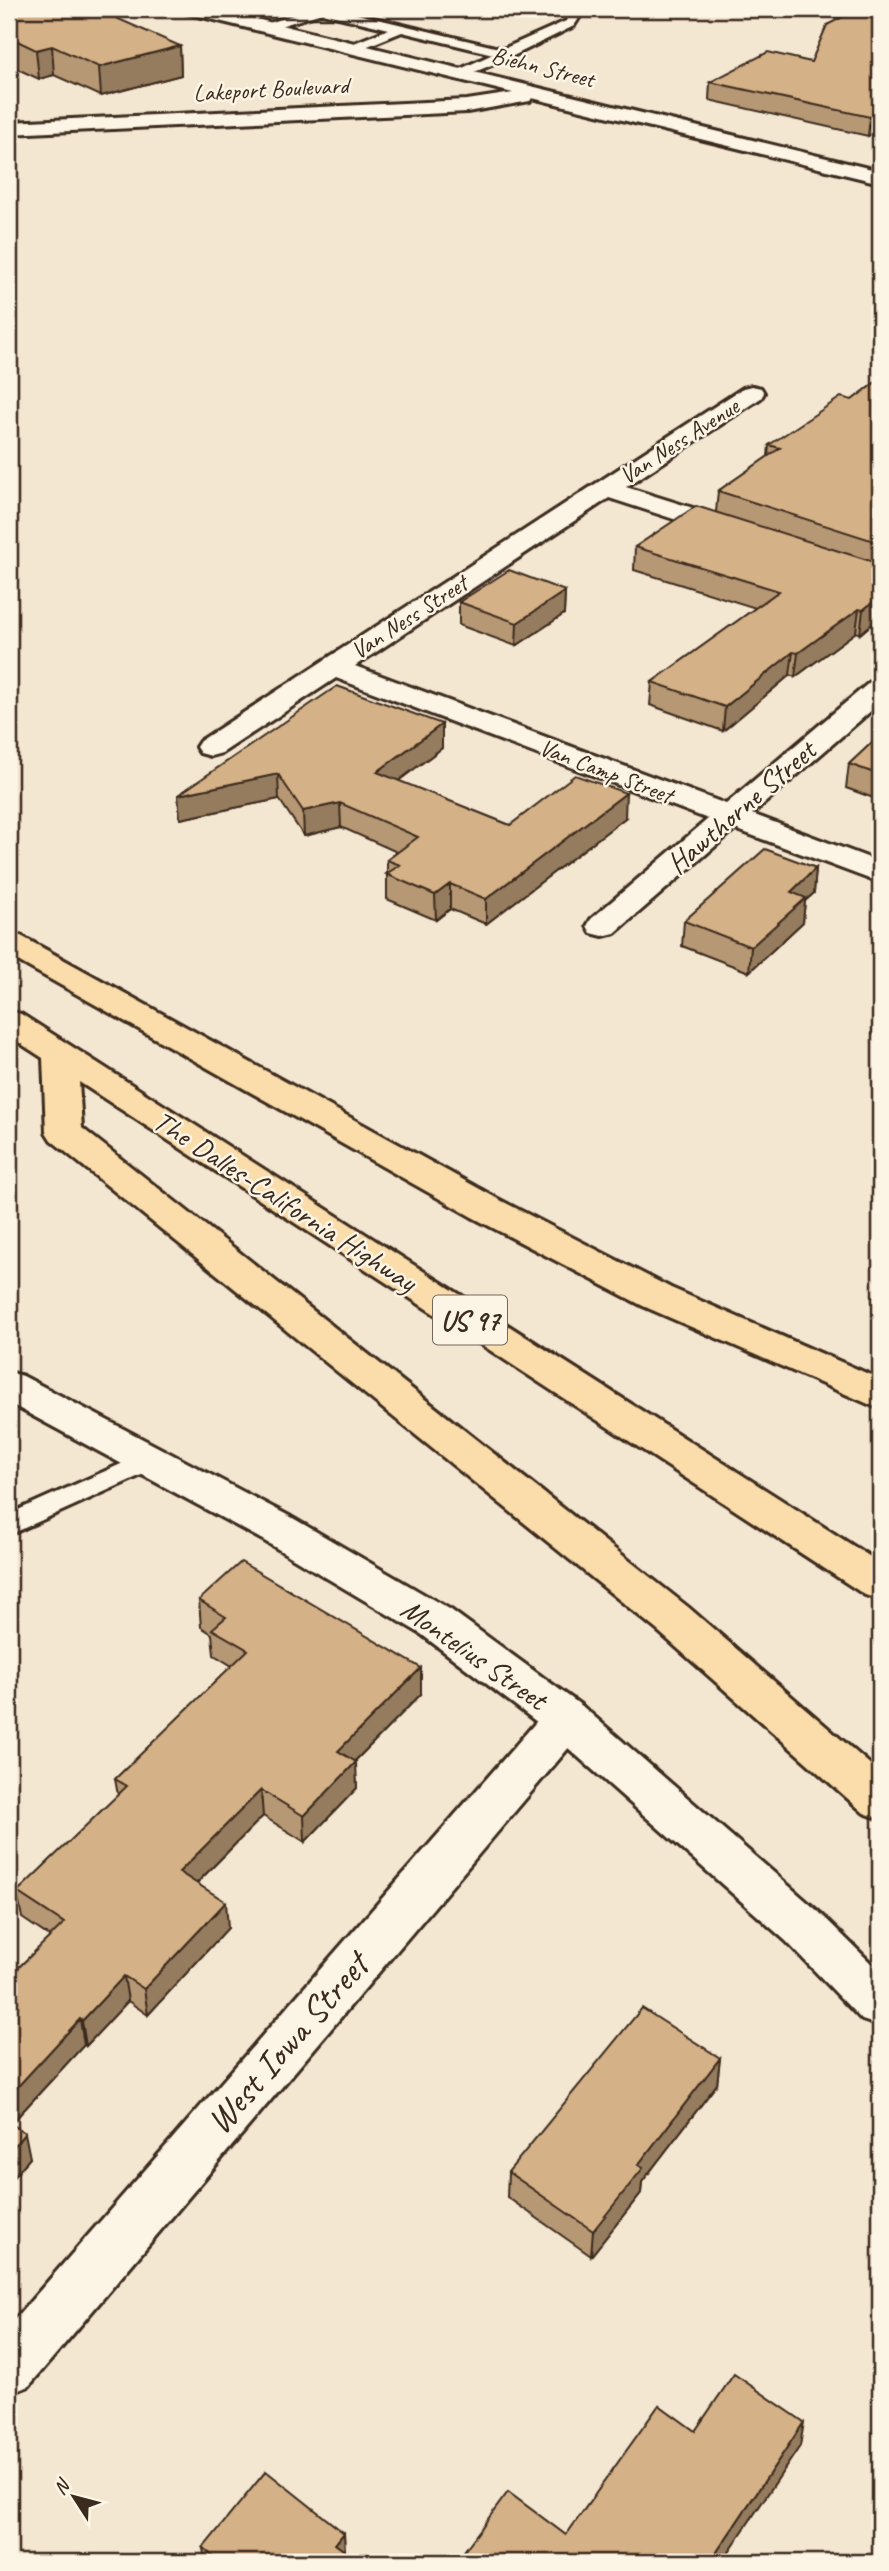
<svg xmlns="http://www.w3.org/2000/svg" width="889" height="2571" viewBox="0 0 889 2571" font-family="Caveat,sans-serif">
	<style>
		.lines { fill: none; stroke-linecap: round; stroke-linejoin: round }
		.lane-casing { stroke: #3b2a1e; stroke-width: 6 }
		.street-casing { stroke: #3b2a1e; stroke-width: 6 }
		.secondary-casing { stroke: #3b2a1e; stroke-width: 6 }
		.highway-casing { stroke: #3b2a1e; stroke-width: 6 }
		.lane { fill: #fcf5e5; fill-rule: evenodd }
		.street { fill: #fcf5e5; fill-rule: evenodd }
		.secondary { fill: #fcf5e5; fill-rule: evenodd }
		.highway { fill: #fbddab; fill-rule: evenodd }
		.wall { fill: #b79874; stroke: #3b2a1e; stroke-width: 2 }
		.shaded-wall { fill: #957c5e; stroke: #3b2a1e; stroke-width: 2 }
		.building { fill: #d5b187; stroke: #3b2a1e; stroke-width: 2 }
		.labels { text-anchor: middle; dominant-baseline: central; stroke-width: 5; stroke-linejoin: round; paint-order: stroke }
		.far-street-label { font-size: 24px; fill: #3b2a1e; stroke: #fcf5e5 }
		.shield { fill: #fcf5e5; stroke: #75675a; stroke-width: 2 }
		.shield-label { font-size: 28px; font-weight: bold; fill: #3b2a1e }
		.street-label { font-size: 30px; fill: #3b2a1e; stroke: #fcf5e5 }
		.near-street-label { font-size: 37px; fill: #3b2a1e; stroke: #fcf5e5 }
	</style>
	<rect width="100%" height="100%" fill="#f4e7d2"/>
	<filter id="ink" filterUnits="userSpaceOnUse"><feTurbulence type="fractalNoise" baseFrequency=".0143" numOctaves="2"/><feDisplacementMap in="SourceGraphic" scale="14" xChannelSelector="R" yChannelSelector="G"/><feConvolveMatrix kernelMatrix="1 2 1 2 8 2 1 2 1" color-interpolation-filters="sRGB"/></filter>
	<g filter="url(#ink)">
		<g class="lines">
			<g class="lane-casing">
				<path id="lane" d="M310,9H336L503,49L566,21L569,15L568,9H580L581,15L574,26L511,57L460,78L456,77V71L493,54L402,32L353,52L349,51V45L389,29L322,13L264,31L258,27Z
					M148,1452L157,1454L161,1461L157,1468L9,1535V1514Z"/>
			</g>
			<g class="street-casing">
				<path id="street" d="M823,9H858L880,13V25L825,13Z
					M752,386L761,388L764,393L761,398L626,487L744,524L748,530L744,536L735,538L726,536L609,498L355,666L726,804L870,682L880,679V703L752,814L880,862V883L735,829L615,933L603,936L591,933L587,926L591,919L708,819L336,678L222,753L211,756L200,753L196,747L200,741L743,388Z
					M566,1701L582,1706L589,1719L582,1732L29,2386L9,2394V2326L550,1706Z"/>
			</g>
			<g class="secondary-casing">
				<path id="secondary" d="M184,9H215L880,171V183L532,98L530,101L467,112L9,134V122L467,100L513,93L186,13Z
					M9,1372L23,1376L291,1517L451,1610L582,1706L820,1913L880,1972V2026L862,2020L786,1941L550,1732L421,1634L261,1539L9,1403Z"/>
			</g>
			<g class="highway-casing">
				<path id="highway" d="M9,933L21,936L498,1199L671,1288L880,1379V1409L643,1306L472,1217L9,956Z
					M9,1011L21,1014L880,1563V1600L865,1595L79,1082L82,1128L688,1607L880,1773V1819L864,1813L658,1631L51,1140L46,1132L43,1058L9,1036Z"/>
			</g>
			<use href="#lane" class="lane"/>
			<use href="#street" class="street"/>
			<use href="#secondary" class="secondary"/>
			<use href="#highway" class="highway"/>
		</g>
		<path class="wall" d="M9,9L180,46L181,75L101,96L54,75L39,79L9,65Z
			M880,9V130L868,136L709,100L710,82L811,62Z
			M880,379V617L860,634L856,632L795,677L790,675L723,731L650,705L652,682L756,608L634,570L635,547L716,512L718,491L768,457L769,445L852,400Z
			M565,591L564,614L516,646L459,625V602Z
			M442,724V748L398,781L510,825L625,818L486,924L450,909L436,920L387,899V860L397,852L341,827L304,836L279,799L180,819L178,795Z
			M880,735V808L878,807L879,800L846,788L849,764Z
			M816,868L814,893L805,901L803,922L749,972L682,946L684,921Z
			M880,1005V1037L873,1034L876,1009Z
			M199,1600L421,1694L355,1761L357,1788L305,1842L263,1816L197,1883L228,1928L148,2015L128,2001L86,2046L84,2045L11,2124L30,2158L9,2182V1977L50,1937L22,1918L17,1892L118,1795L115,1779L232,1666L214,1655L212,1634L201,1627Z
			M720,2058L717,2084L642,2182L641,2193L591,2256L507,2197L508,2172Z
			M344,2533L345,2552L360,2562H205L203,2548Z"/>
		<path class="shaded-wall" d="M52,46L54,75L39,79L36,50Z
			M180,46L181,75L101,96L99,67Z
			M880,112V130L868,136L870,117Z
			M565,591L564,614L516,646L517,623Z
			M880,596V617L860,634L863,610Z
			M859,609L856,632L795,677L798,653Z
			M793,652L790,675L723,731L725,707Z
			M442,724V748L377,797V772Z
			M278,774L279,799L180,819L178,795Z
			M626,793L625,818L486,924V899Z
			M340,803L341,827L304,836L303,811Z
			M816,868L814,893L805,901L803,922L749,972L751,947L791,892Z
			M450,884V909L436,920L435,895Z
			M421,1668V1694L339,1777L338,1751Z
			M356,1762L357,1788L305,1842L304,1816Z
			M261,1790L263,1816L182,1898L179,1872Z
			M226,1902L228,1928L148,2015L144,1989Z
			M124,1976L128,2001L86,2046L82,2021Z
			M80,2019L84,2045L9,2126V2096Z
			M720,2058L717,2084L642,2182L641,2193L591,2256L593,2231L638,2165Z
			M25,2133L30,2158L9,2182V2152Z
			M804,2422L800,2446L722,2562H710Z
			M344,2533L345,2556L335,2544Z"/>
		<path class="building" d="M9,9H96L180,46L99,67L52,46L36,50L9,37Z
			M858,9H880V112L870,117L710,82L768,52L811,62L827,25Z
			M880,379V543L718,491L780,448L769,445L841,397L852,400Z
			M696,506L880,564V596L863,610L859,609L798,653L793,652L725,707L652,682L779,591L635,547Z
			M509,570L565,591L517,623L459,602Z
			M337,686L442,724L377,772L510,825L575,775L626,793L486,899L450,884L435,895L386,874L400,865L387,860L418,837L340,803L303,811L278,774L178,795Z
			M880,735V775L849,764Z
			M765,849L816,868L791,892L806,898L751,947L684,921Z
			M241,1562L421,1668L338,1751L356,1762L304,1816L261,1790L179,1872L226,1902L144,1989L124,1976L82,2021L80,2019L9,2096V1977L64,1923L17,1892L127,1786L115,1779L248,1650L212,1629L226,1617L199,1600Z
			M642,2008L720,2058L638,2165L643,2168L593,2231L508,2172Z
			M9,2122L25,2133L9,2152Z
			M734,2374L804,2422L710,2562H456L508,2492L566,2535L659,2405L695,2431Z
			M266,2471L344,2533L335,2544L360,2562H220L203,2548Z"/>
	</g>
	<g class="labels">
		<g class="far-street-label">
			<text transform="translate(543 67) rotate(14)">Biehn Street</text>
			<text transform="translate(271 89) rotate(-3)">Lakeport Boulevard</text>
			<text transform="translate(679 441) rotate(-33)">Van Ness Avenue</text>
			<text transform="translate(409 617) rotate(-33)">Van Ness Street</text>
			<text transform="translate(606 771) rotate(21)">Van Camp Street</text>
		</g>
		<rect class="shield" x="433" y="1295.5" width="74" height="49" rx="5"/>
		<g class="shield-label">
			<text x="470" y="1320">US 97</text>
		</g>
		<g class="street-label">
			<text transform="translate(741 807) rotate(-41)">Hawthorne Street</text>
			<text transform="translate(285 1201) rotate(33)">The Dalles-California Highway</text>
			<text transform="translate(474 1654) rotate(35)">Montelius Street</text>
		</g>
		<g class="near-street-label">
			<text transform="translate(287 2043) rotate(-49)">West Iowa Street</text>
		</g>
	</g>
	<rect width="889" height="2571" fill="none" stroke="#fcf5e5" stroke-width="35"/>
	<rect x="18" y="18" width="854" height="2536" fill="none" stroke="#3b2a1e" stroke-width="2.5" filter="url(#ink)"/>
	<g transform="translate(74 2497) rotate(306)" stroke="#fcf5e5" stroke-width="5" paint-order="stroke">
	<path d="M0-5L12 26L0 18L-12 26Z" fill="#3b2a1e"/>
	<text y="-10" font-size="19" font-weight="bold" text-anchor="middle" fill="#3b2a1e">N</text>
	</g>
</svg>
